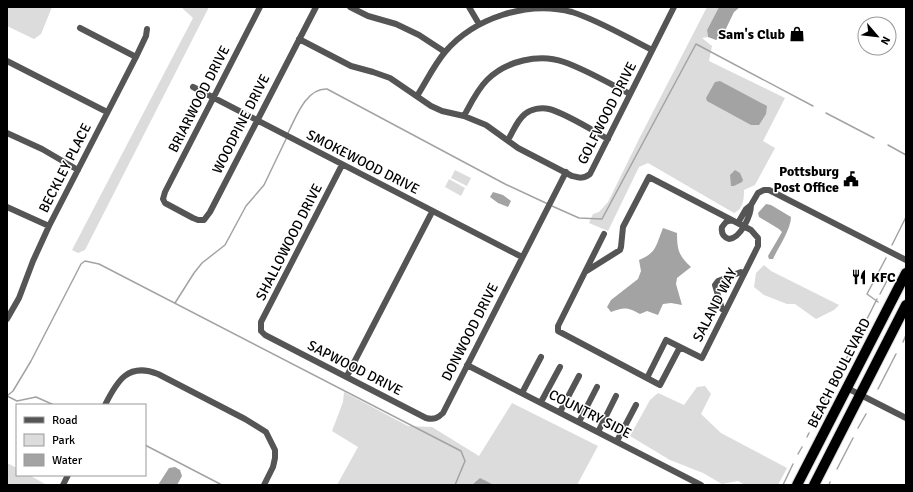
<svg xmlns="http://www.w3.org/2000/svg" width="913" height="492" viewBox="0 0 913 492" font-family="Signika,sans-serif">
	<style>
		.green { fill: #dcdcdc }
		.water { fill: #a3a3a3 }
		.lines { fill: none; stroke-linecap: round; stroke-linejoin: round }
		.stream { stroke: #a3a3a3; stroke-width: 1.5 }
		.trunk-casing { stroke: #dbdbdb; stroke-width: 12 }
		.minor { stroke: #555; stroke-width: 6 }
		.trunk { stroke: #000; stroke-width: 10 }
		.labels { text-anchor: middle; dominant-baseline: central; stroke-width: 3; stroke-linejoin: round; paint-order: stroke }
		.poi-label { font-size: 14px; font-weight: bold; fill: #000; stroke: #fff; text-anchor: end }
		.street-label { font-size: 14px; fill: #000; stroke: #fff }
	</style>
	<rect width="100%" height="100%" fill="#fff"/>
	<path class="green" d="M7,7H52L41,34L34,39L7,26Z
		M181,7H209L85,250L78,253L72,250L193,18Z
		M707,7H719L707,30L708,37L702,38L712,46L709,61L785,98L763,141L775,148L755,185L744,190C744,200 743,209 734,213L648,163L639,167L608,231L589,223L593,214L599,212L608,202L640,137Z
		M455,170L471,178L467,186L451,178Z
		M449,179L465,188L461,196L445,187Z
		M764,265L771,271L839,305L834,310L816,319L795,304H787L764,295L754,287L756,273Z
		M705,386L711,394L701,414L721,433L787,468L778,485H745L738,481L722,484L703,473L670,460L630,436L650,400L658,393L684,405L697,387Z
		M344,392L408,426L432,427L479,456L512,403L598,446L577,485H337L358,447L332,431L343,402Z
		M7,463L17,468V475H29L47,485H7Z"/>
	<path class="water" d="M719,7H740L734,12L723,35L716,40L708,37L707,30Z
		M720,81L767,106L766,114L759,125H751L707,101L706,98L715,82Z
		M735,170L740,173L743,180L742,182L734,186H731L730,175Z
		M493,192L503,195L511,201L508,207L498,203L490,197Z
		M766,204L771,205L791,217C791,229 778,248 773,259H769L768,256L782,232L779,229L759,217L758,213Z
		M663,228L677,233C677,250 679,256 691,267L677,278L676,284L682,305L671,303L663,304L658,315L647,311L640,314C627,307 624,307 611,312L607,307L611,300L638,279L641,271L639,260C657,253 656,245 663,228Z
		M175,467L180,470L182,476L177,485H158L169,468Z
		M480,478L494,485H472Z"/>
	<g class="lines">
		<path class="stream" d="M826,113L874,138
			M288,133C296,117 306,88 327,89L505,184L548,204
			M888,145L906,155
			M552,206L579,218L602,219L696,44L813,106
			M892,245L906,217
			M880,294L890,275
			M878,302L867,294L886,258
			M175,303L194,273L202,263L225,245L246,206L264,185L287,137
			M866,321L877,299
			M903,342L906,335
			M839,372L862,329
			M878,389L896,354
			M7,396L13,391L31,361L81,264L85,261L99,264L461,451L465,461L455,485
			M7,396L17,401L36,397L54,405
			M819,411L826,398
			M858,428L866,414
			M807,437L809,433
			M145,445L222,485
			M798,454L802,447
			M837,469L853,438
			M783,485L793,464
			M829,485L830,482"/>
		<g class="trunk-casing">
			<path id="trunk" d="M797,485L906,273
				M814,485L906,305"/>
		</g>
		<path class="minor" d="M260,7L165,192L163,199L165,203L193,218L198,220H204L210,212L316,7
			M350,7L368,16L396,24L419,35L445,52
			M469,7L479,24
			M80,28L136,57
			M299,39L351,66L373,72L390,78L431,106L442,111L464,116L486,125L518,148L572,176C580,178 583,179 590,174L674,7
			M7,61L107,112
			M193,87L522,257
			M417,96C426,82 434,65 445,52C474,18 528,0 572,12C600,21 626,37 652,50
			M464,116C471,103 477,90 487,80C506,61 539,53 564,62C587,70 608,83 630,94
			M7,133L42,149L78,170
			M508,140C513,132 517,120 525,114C531,109 541,107 549,109C565,113 592,130 608,139
			M342,165L261,322V331L265,335L426,418C434,420 438,418 443,413L566,172
			M7,207L49,226
			M732,220L726,222L722,227C721,233 723,237 729,239C741,238 751,215 751,205
			M738,223L746,209L751,205L758,193L764,190H769L906,260
			M604,234L558,326V331L660,385L680,347
			M585,272L620,250L621,247L623,227L649,177L751,230L758,238V246L702,358L666,340L647,378
			M725,311L722,309L715,285L718,281L741,272L744,274
			M7,319L19,298L33,261L49,226L136,57L146,36L147,29
			M467,365L701,485
			M347,376L432,212
			M847,388L906,418
			M522,393L541,357
			M541,402L560,367
			M105,405C117,381 128,362 158,374L245,419L266,432L275,450V458L273,467L264,485
			M560,412L579,376
			M579,422L597,387
			M598,432L616,396
			M617,441L636,405
			M63,485L68,475"/>
		<use href="#trunk" class="trunk"/>
	</g>
	<defs>
		<g id="shop-bare" transform="scale(1.2)"><path d="M-5-2.5h2.3a2.7 3.5 0 0 1 5.4 0H5L5.5 6h-11ZM-1.5-2.5h3a1.5 2.3 0 0 0-3 0Z" fill="#000" stroke="#fff" stroke-width="2.5" paint-order="stroke"/></g>
		<g id="civic-bare" transform="scale(1.2)"><path d="M-.6-6.5H3V-4.5H.6V-3L4-1V1h2V6H-6V1h2V-1L-.6-3ZM-1.2 2.5V6h2.4V2.5Z" fill="#000" stroke="#fff" stroke-width="2.5" paint-order="stroke"/></g>
		<g id="restaurant-bare" transform="scale(1.2)"><path d="M-5-6h1v4h1v-4h1v4h1v-4h1v5L-1.5 .5V6h-2V.5L-5-1ZM5-6V6H3V1.5H1.5Q1.5-4 5-6Z" fill="#000" stroke="#fff" stroke-width="2.5" paint-order="stroke"/></g>
	</defs>
	<g fill-rule="evenodd">
		<use href="#shop-bare" x="797" y="34"/>
		<use href="#civic-bare" x="851" y="179"/>
		<use href="#restaurant-bare" x="859" y="277"/>
	</g>
	<g class="labels">
		<g class="poi-label">
			<text x="785" y="34">Sam's Club</text>
			<text x="839" y="171">Pottsburg<tspan x="839" dy="16">Post Office</tspan></text>
			<text x="871" y="277" text-anchor="start">KFC</text>
		</g>
		<g class="street-label">
			<text transform="translate(199 99) rotate(-63)">BRIARWOOD DRIVE</text>
			<text transform="translate(607 113) rotate(-63)">GOLFWOOD DRIVE</text>
			<text transform="translate(241 124) rotate(-63)">WOODPINE DRIVE</text>
			<text transform="translate(363 162) rotate(27)">SMOKEWOOD DRIVE</text>
			<text transform="translate(65 168) rotate(-63)">BECKLEY PLACE</text>
			<text transform="translate(289 242) rotate(-63)">SHALLOWOOD DRIVE</text>
			<text transform="translate(715 305) rotate(-63)">SALAND WAY</text>
			<text transform="translate(470 332) rotate(-63)">DONWOOD DRIVE</text>
			<text transform="translate(355 368) rotate(27)">SAPWOOD DRIVE</text>
			<text transform="translate(839 373) rotate(-63)">BEACH BOULEVARD</text>
			<text transform="translate(590 414) rotate(27)">COUNTRY SIDE</text>
		</g>
	</g>
	<rect width="913" height="492" fill="none" stroke="#000000" stroke-width="16"/>
	<rect x="16" y="404" width="130" height="72" fill="#ffffff" stroke="#999999"/>
	<rect x="24" y="417" width="20" height="6" fill="#555555" stroke="#999999"/>
	<text x="52" y="424" font-size="12" fill="#000000">Road</text>
	<rect x="24" y="434" width="20" height="12" fill="#dcdcdc" stroke="#999999"/>
	<text x="52" y="444" font-size="12" fill="#000000">Park</text>
	<rect x="24" y="454" width="20" height="12" fill="#a3a3a3" stroke="#999999"/>
	<text x="52" y="464" font-size="12" fill="#000000">Water</text>
	<g transform="translate(877 36) rotate(118)"><circle r="19" fill="#ffffff" stroke="#999999"/>
	<path d="M0-3L7 15L0 10L-7 15Z" fill="#000000"/>
	<text y="-6" font-size="11" font-weight="bold" text-anchor="middle" fill="#000000">N</text>
	</g>
</svg>
